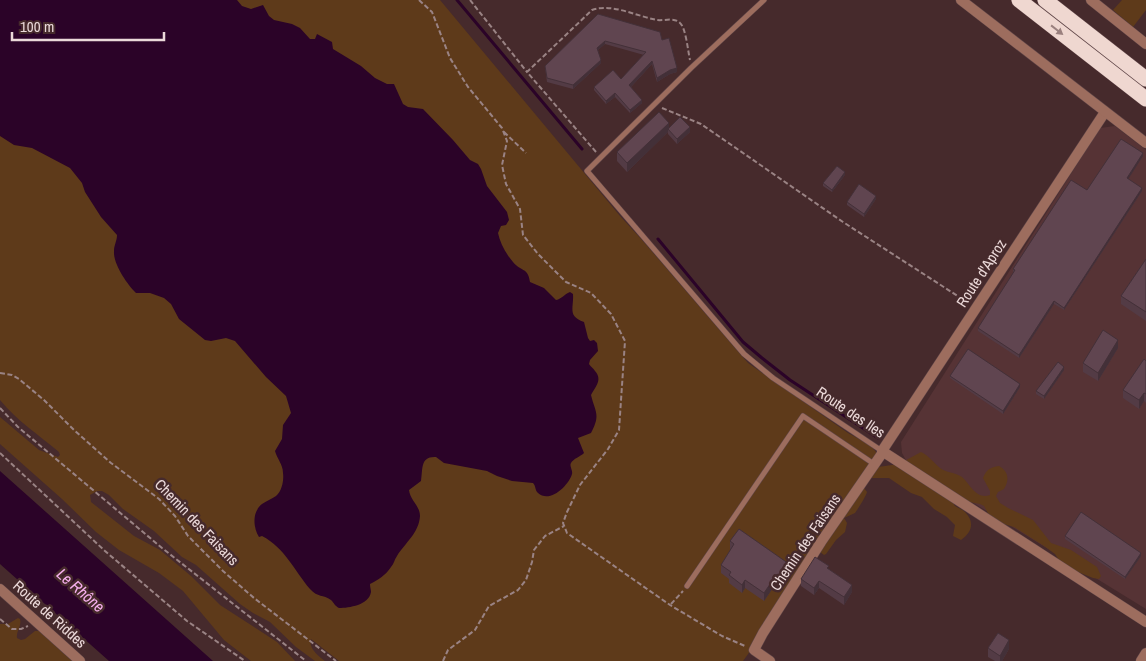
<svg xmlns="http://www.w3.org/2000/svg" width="1146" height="661" viewBox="0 0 1146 661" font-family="'Archivo Narrow',sans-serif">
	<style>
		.built { fill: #563335 }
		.green { fill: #5e3a1a }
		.water { fill: #2b0328 }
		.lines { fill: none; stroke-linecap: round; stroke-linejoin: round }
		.stream { stroke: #2b0328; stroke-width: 3 }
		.service-casing { stroke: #604648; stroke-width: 6 }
		.minor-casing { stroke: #604648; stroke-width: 11 }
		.tertiary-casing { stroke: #604648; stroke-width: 11 }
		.motorway-casing { stroke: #604648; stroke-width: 16 }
		.path { stroke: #9a8384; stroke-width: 2; stroke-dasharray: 5 2.5; stroke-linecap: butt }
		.service { stroke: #9d6d5e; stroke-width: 5 }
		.minor { stroke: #9d6d5e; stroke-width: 10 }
		.tertiary { stroke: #9d6d5e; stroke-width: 10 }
		.motorway { stroke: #efd7d0; stroke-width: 15 }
		.wall { fill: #533b45 }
		.shaded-wall { fill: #433038 }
		.building { fill: #604550; stroke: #433038 }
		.oneway { fill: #9a807e }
		.labels { text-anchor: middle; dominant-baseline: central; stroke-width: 5; stroke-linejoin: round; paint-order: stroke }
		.street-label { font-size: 15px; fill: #ebd9d9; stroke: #462a2c }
		.water-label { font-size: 16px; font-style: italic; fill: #f6afed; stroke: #462a2c }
	</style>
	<rect width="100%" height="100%" fill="#462a2c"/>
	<path class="built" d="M1115,126L1146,150V609L907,462L902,453L901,442L1100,128Z"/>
	<path class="green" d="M0,0H440L620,216L642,240L748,363L848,433L870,445L876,452L878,467L899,464L921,452C929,456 933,462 940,468C946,473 955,472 962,477C970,484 976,500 990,495V491L983,478C986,470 990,467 999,466C1008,471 1010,479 1004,489L998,492L996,496L1000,503L1008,508L1033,520L1051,543L1071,550L1097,567L1101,576L1099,579L1093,578L1063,566L1055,554L1044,546L1014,527L997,522L990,517L984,506L980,504L964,501L954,503V505C957,508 962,509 965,512C975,522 972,532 961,540L953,536L955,525L947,517L934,509L922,497L911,493L889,478H867L861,484L867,492C866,496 858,509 855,513L844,518L847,523L845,532L836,540L826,554L824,555L815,548L813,564L743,661H339L311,639C308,648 318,656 325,661H315L296,647L270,622L253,613L240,604L196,565L182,557L154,531L123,509L109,495L102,491H97L90,495L91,502L134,536L160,550L191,576L220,605L277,642L295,661H251L224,640L183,591L159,573L119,550L96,532L62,499L0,444V417L39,450L58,457L60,455L59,452C39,435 17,421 0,400Z
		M1122,0H1146V10L1133,27L1113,10Z
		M18,618L20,619C22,626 16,631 17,638L21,640L25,639L35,631H39L72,661H0V624H8Z"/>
	<path class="water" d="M0,0H237L242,6L251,9L263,5L269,16L274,20L292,24L300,28L310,39H315L317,34L332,42L333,49L361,66L375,78L387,84H394L403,104L408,107L423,109L453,140L470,160L478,164L481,169L487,186L507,212L509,220L506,225L501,226L498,233C500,243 506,254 513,262C521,272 528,267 530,282L544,288L556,300C562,299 564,294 570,292L573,294C574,308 567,316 584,322L588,338L590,341L594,340L597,343L598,351L590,360L589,364C591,367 593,368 595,371C603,380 595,387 591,395C595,412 601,414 591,433L578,438L584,453C581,456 573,459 571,463C569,466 573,470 572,474C569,485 550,504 538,493C535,491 536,486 533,483L512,481L497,476L487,471L444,463L436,457C420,456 423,469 421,481L409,490C410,500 420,506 420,516C419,533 405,543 397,556C394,560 394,564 391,567C386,575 378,580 370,584C370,587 371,590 371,592C369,605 349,608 339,608C335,606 334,603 331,600C323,594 318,598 310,589C294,570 285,548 262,536L259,537C253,527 252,512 262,504C266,501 272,499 276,496C282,491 284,480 283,473C283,464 277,459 275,451L282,439L283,425L291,413L286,396L266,377L235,341L226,338L211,341L205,340L179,319L171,304L164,298L150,293H136C127,284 113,264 114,251C114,245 117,241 117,235L101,217L85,192L82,183L70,168L32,148L14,145L0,136Z
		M0,471L213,661H109L0,564Z"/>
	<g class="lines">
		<path class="stream" d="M457,0L582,149
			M658,239L743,342L762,358L790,380L878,438"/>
		<g class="service-casing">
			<path id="service" d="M764,0L691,68L587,171L744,354L773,378L882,451
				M687,586L803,416L874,464"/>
		</g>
		<g class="minor-casing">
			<path id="minor" d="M1091,0L1146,44
				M1105,112L882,451L1146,622
				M0,589L80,661
				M770,661L754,650L763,633L821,542L883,452
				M1141,661L1146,653"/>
		</g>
		<g class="tertiary-casing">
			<path id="tertiary" d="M961,0L1146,143"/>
		</g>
		<g class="motorway-casing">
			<path id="motorway" d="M1019,0L1146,99
				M1045,0L1146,79"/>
		</g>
		<path class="path" d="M419,0L432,12L450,58L468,87L502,128L507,141L502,165L506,184L520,209L523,235L538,254L566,282L591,293L611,314L625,341L619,430L608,449L580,485L567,512L563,523L567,533L670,605L722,636L745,646
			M470,0L527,72
			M662,108L701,124L843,222L967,302
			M504,132L526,153
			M596,152L527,72L592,10C612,3 636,16 657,20C664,21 674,17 680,23C686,28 688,52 690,60
			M0,373L12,375L19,379L44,400L74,430L111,463L159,499L175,516L188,536L223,571L254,598L336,661
			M0,408L18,427L162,548L306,661
			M0,453L105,551L187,621L245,661
			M671,604L683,591
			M0,619L12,629H21L28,626
			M443,661L448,650L475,630L489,606L518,590L526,580L532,562L534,550L545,536L564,526"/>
		<use href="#service" class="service"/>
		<use href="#minor" class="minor"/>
		<use href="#tertiary" class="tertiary"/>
		<use href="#motorway" class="motorway"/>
	</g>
	<path class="wall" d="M598,14L662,40L677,72L670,74L657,82L652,64L631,87L642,103L630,113L615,97L606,104L594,90V87L621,79L644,55L605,44L598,50L601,63L573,89L547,82L545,66Z
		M669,127L690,132L677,144L668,134V132L627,172L617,161V152Z
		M1143,156L1128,179L1142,191L1064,310L1054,304L1019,358L978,331V328L1014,273L1013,272V269L1087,190Z
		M845,175L832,192L823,186V183Z
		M876,199L864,217L847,205V202Z
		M1146,259V321L1121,304V296Z
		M1118,348L1098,381L1083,372V363Z
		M1146,361V403L1144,401L1139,409L1123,398V390Z
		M1064,370L1044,399L1036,394V391Z
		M950,376L1020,387L1003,414L950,378Z
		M1065,536L1141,556L1125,579L1065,539Z
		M730,541L792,574L784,587L777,582L764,601L745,588L742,593L729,583V579L721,573V565L731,550L730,549Z
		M829,569L852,592L844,605L819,588L814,595L801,586V579Z
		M988,648L1009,649L1002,661H995L988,657Z"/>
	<path class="shaded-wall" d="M605,41V44L597,51V48Z
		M601,60V63L573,89V85Z
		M652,61V64L629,89V85Z
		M677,68V72L670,74L657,82V78L670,70Z
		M615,93V97L606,104V101Z
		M642,100V103L630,113V110Z
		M669,123V130L668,129V132L627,172V163Z
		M690,127V132L677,144V139Z
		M1143,153V156L1127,181V178Z
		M845,172V175L832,192V190Z
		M1142,188V191L1064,310V308Z
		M876,196V199L864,217V214Z
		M1054,301V304L1019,358V355Z
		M1118,340V348L1098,381V373Z
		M1064,367V370L1044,399V396Z
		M1020,384V387L1003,414V411Z
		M1144,393V401L1139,409V400Z
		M1141,553V556L1125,579V577Z
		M792,566V574L784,587V579Z
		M777,574V582L764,601V593Z
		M745,580V588L742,593V585Z
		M819,581V588L814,595V588Z
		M852,585V592L844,605V597Z
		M1009,640V649L1002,661H1000V656Z"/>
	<path class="building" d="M598,14L660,32L662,40L669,38L677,68L670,70L657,78L652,61L629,85L642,100L630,110L615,93L606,101L594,87L613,70L621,79L646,52L605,41L597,48L601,60L573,85L547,78L545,66Z
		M659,112L669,123L627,163L617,152Z
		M680,117L690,127L677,139L668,129Z
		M1121,139L1143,153L1127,178L1142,188L1064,308L1054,301L1019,355L978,328L1015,270L1013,269L1071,180L1087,190Z
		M837,166L845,172L832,190L823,183Z
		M859,184L876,196L864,214L847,202Z
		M1146,259V312L1121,296Z
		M1103,330L1118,340L1098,373L1083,363Z
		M968,349L1020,384L1003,411L950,376Z
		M1144,359L1146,361V394L1144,393L1139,400L1123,390Z
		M1058,362L1064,367L1044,396L1036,391Z
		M1081,512L1141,553L1125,577L1065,536Z
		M739,529L792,566L784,579L777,574L764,593L745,580L742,585L729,575L731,572L721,565L734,544L730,541Z
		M815,557L829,566L827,568L852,585L844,597L819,581L814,588L801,579Z
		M998,633L1009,640L1000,656L988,648Z"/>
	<defs><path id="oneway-solid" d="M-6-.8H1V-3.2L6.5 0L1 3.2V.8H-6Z" transform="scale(1.25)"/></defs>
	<use class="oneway" href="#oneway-solid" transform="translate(1057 30) rotate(38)"/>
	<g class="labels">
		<g class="street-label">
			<text transform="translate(981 273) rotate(-57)">Route d'Aproz</text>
			<text transform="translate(851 412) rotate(34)">Route des Iles</text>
			<text transform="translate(197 522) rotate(46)">Chemin des Faisans</text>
			<text transform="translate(805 542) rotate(-56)">Chemin des Faisans</text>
			<text transform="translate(50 614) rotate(42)">Route de Riddes</text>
		</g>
		<g class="water-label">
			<text transform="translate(81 590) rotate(41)">Le Rhône</text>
		</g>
	</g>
	<path d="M12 32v8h152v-8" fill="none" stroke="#ebd9d9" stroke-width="2.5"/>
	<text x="20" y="32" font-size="15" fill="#ebd9d9" stroke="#462a2c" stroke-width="4" paint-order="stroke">100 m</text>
</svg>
